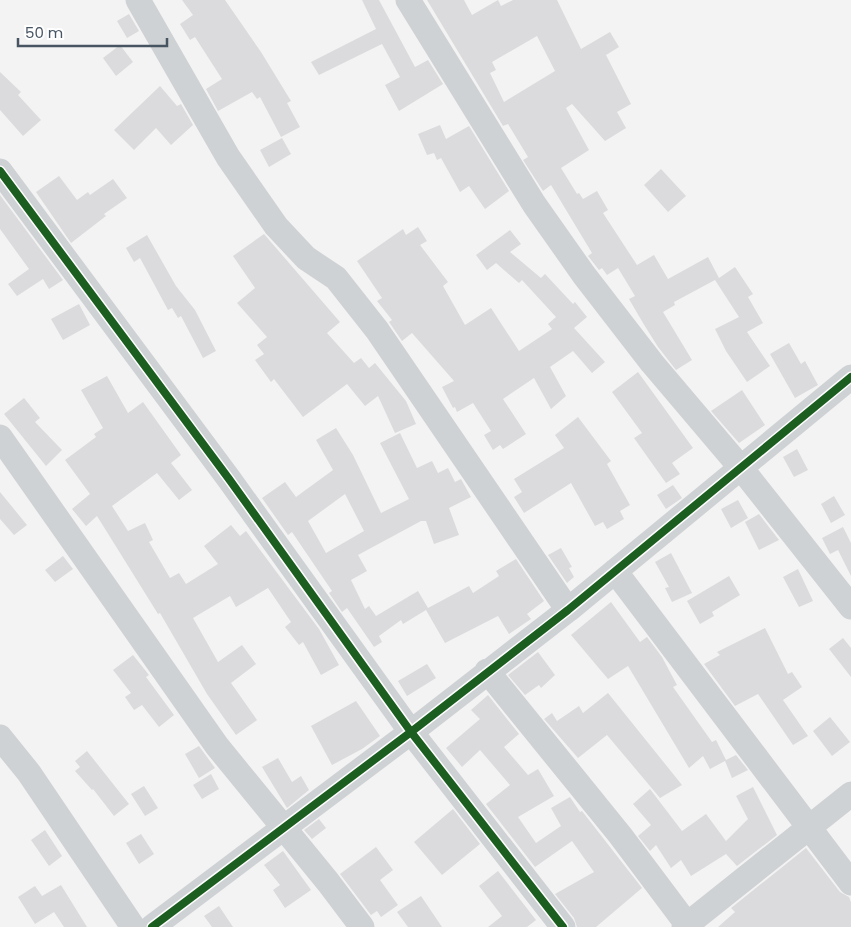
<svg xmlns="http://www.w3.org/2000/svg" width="851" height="927" viewBox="0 0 851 927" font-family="Poppins,sans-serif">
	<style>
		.building { fill: #dbdbdd; fill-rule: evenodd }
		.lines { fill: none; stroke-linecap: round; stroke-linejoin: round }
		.minor { stroke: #cfd2d4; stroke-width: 25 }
		.cycleway-casing { stroke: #fff; stroke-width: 11 }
		.cycleway { stroke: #1b5e20; stroke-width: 8 }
	</style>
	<rect width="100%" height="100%" fill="#f4f3f3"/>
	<path class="building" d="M182,0H225L261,52L291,101L287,103L300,127L281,137L260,97L257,99L252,92L218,111L206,89L222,79L195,37L190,40L180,24L193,15Z
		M362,0H379L415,67L428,60L443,84L399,111L385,85L400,77L382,44L319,75L311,62L376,29Z
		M427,0H464L472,15L498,0L501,6L513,0H557L581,49L610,32L619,47L606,55L631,104L617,112L626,128L605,141L572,104L566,108L589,150L561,168L577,194L579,193L583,199L597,191L608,210L603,213L637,265L654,255L668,279L708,257L719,278L735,267L753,294L748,297L763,323L747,332L770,366L747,382L726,351L715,329L739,317L715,280L674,302L675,305L663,312L692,360L676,370L658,347L643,323L629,299L635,296L618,268L607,275L602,268L599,270L588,256L592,253L551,185L543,191L523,160L528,157L508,124L503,126ZM537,36L555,71L504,102L490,73L496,70L492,62Z
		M129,14L139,31L127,38L117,21Z
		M120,45L133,62L116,76L103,58Z
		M0,72L21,92L18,95L41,120L23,136L0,110Z
		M160,86L177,106L181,104L193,125L171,145L156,128L134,150L114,130Z
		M440,125L446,139L469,126L509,191L485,209L469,186L460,192L441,158L437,160L434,153L427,155L418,134Z
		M282,138L291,154L269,167L260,150Z
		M661,169L686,196L668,212L644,185Z
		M59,176L77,200L88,192L90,195L113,179L127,198L104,214L106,216L71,243L36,192Z
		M0,195L63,280L49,289L43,279L17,296L8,284L29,269L0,229Z
		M418,227L427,241L420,245L448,282L443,286L465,325L491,308L519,351L552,329L548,324L556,317L522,280L519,283L496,263L487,270L476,255L510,230L521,244L510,252L541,278L545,274L573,304L575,302L587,317L574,328L605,362L592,373L573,351L550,367L566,396L551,409L534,378L503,399L526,434L503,449L500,445L493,450L484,435L491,431L473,403L457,412L455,407L453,408L442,387L454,381L412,333L402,341L389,322L392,320L377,301L382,298L357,261L403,229L406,235Z
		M264,234L340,322L327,333L354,363L361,358L369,368L375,363L406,401L416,424L395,433L378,396L365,406L347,384L303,417L274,379L271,382L255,360L264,354L257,345L267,337L237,303L255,288L233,256Z
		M147,235L176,286L195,310L216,351L203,358L181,316L178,318L172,308L168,310L140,258L134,262L126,248Z
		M79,304L90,325L63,340L51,319Z
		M789,343L801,364L805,361L818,385L795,398L770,354Z
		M638,372L693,448L672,463L680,474L666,483L634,438L642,433L612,392Z
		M107,376L128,413L143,402L181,455L171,463L192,490L179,500L157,473L112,506L128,531L145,523L153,540L149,542L170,578L179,573L186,584L218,564L204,546L231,525L240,536L246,531L319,629L339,665L321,675L303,642L299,645L285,627L291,622L268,588L236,607L230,596L193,618L218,662L242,645L256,664L231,683L257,720L236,735L207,694L160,613L158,614L97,516L86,526L72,509L90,494L65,460L96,437L94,434L103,428L81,390Z
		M742,390L765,425L739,443L711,411Z
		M24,398L40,418L35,422L62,450L46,466L4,414Z
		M578,417L611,461L607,464L630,505L620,511L624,519L607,529L603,522L595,526L571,483L524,513L514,497L522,492L514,479L564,448L555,435Z
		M336,428L353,455L381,513L409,499L380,443L400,433L417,468L432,461L438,473L448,468L455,482L461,479L471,497L449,508L459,535L434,544L426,521H421L358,555L367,571L351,580L365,609L369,606L376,616L418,591L428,608L469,586L473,593L499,576L496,571L516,559L544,601L527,614L531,619L509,634L498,616L445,643L426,610L403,624L401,620L379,636L382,642L374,647L347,608L342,612L329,593L332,591L292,532L288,535L262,498L285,482L296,497L333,470L316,440ZM345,494L364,531L326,553L308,521Z
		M797,449L808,470L794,477L783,457Z
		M673,485L682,498L666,509L657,495Z
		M0,492L27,525L14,535L0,519Z
		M834,496L845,515L831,523L821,504Z
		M738,500L748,518L731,528L721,509Z
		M759,514L779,540L759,550L745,522Z
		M843,527L851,543V576L838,550L830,554L822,538Z
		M561,548L572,567L569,568L574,577L567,583L548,555Z
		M671,553L692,593L672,602L665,588L669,587L655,562Z
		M63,556L73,569L55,582L45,570Z
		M798,569L813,601L799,607L783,577Z
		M729,576L740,595L712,612L714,616L700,624L687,601Z
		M611,602L640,642L647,637L662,657L677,685L673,687L712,742L716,740L726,760L736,755L748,770L732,778L725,761L710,769L703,756L689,768L628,666L608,679L571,635Z
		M765,628L788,674L792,672L802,687L783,700L808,736L793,745L758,694L735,706L704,664L720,655L717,652Z
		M843,638L851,648V677L829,649Z
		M538,652L555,675L541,688L539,685L525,695L508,675Z
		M133,655L149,675L146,677L174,715L159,727L142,705L134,710L125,697L131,693L113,670Z
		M427,664L436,678L407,696L398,681Z
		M608,693L682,785L660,798L607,735L578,758L544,719L552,713L557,721L579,706L583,713Z
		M488,695L519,734L504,747L528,775L538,769L554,796L518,817L536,843L561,826L551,808L570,797L580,812L582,811L642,888L596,927H577L574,918L555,894L594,872L572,841L535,867L486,804L510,785L480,750L462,767L446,748L480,719L471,710Z
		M356,701L380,736L362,749L332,765L311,726Z
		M830,717L850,742L832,756L813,731Z
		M199,746L215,768L199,778L185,754Z
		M87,751L129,804L114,816L93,789L92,790L75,771L80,767L75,761Z
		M278,758L292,782L301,776L309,790L287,808L262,767Z
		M211,774L219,789L202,799L193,785Z
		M144,786L158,808L145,816L131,794Z
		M753,787L777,835L737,866L726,854L691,876L681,860L671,868L656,845L650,851L638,836L651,825L633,804L650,789L682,831L706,814L726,841L748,819L736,796Z
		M453,809L480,844L442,875L414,842Z
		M319,819L326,828L312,839L304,830Z
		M45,830L62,856L49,866L31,840Z
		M141,834L154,854L139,864L126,843Z
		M376,847L393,870L380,880L398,905L381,917L377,911L371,915L340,874Z
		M806,848L840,892L849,897L851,902V927H718L735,912L731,908Z
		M283,851L311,890L285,908L273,890L280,885L264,865Z
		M498,871L536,920L527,927H488L502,916L479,886Z
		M61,885L87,927H64L54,912L35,924L18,897L35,886L42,896Z
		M421,896L442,927H408L397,912Z
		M219,906L233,927H212L204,916Z"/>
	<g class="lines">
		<path class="minor" d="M138,0L228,157L276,226L306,258L336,278L377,330L568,610
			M408,0L534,204L584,275L652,363L741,468L851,607
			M0,171L229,479L411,732L563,927
			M0,437L217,746L328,882L362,927
			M615,571L851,883
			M487,671L620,835L689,927
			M0,737L29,773L133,927
			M152,927L411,732L568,610L851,377
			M684,927L851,794"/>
		<g class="cycleway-casing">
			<path id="cycleway" d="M0,171L229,479L411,732L563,927
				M152,927L411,732L568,610L851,377"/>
		</g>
		<use href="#cycleway" class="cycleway"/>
	</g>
	<path d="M18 38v8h149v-8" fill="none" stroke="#475462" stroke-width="2.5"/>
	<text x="25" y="38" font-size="15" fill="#475462" stroke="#ffffff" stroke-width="4" paint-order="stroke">50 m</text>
</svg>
